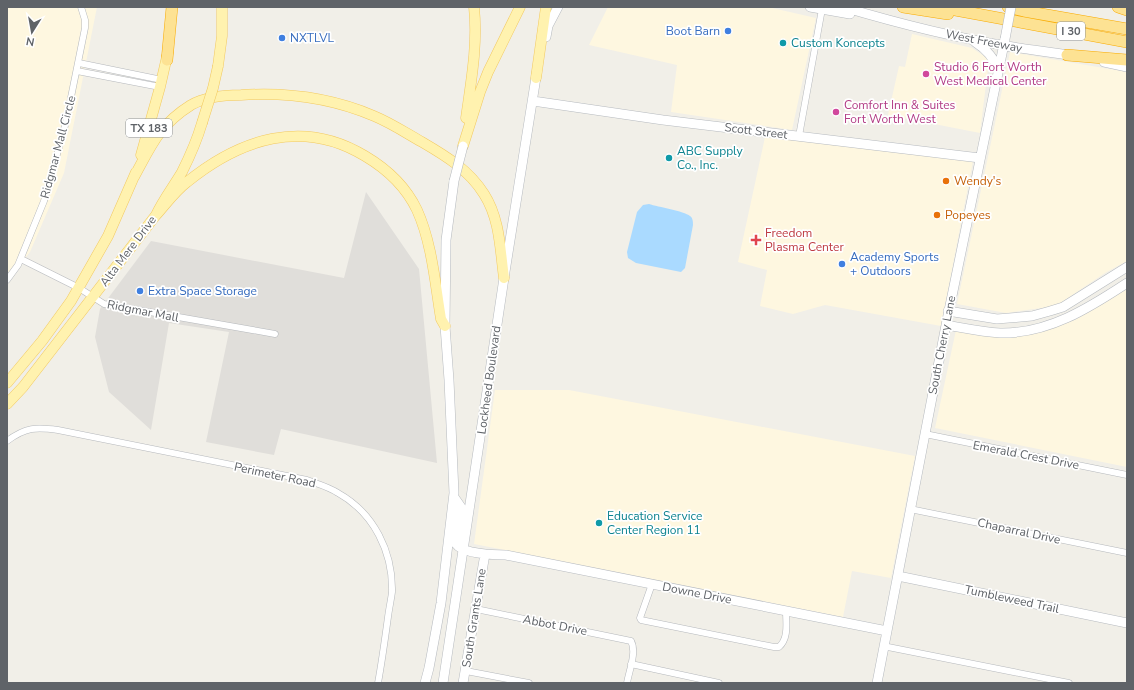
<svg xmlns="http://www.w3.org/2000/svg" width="1134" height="690" viewBox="0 0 1134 690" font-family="'Nunito Sans',sans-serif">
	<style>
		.commercial { fill: #fef7e0 }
		.industrial { fill: #e0deda }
		.water { fill: #aadaff }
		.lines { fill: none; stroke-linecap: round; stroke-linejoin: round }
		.street-casing { stroke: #b5b8bc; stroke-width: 7 }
		.secondary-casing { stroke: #b6babf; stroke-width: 10 }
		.primary-casing { stroke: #f2c960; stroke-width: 11 }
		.highway-casing { stroke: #f9ab00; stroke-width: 12 }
		.street { stroke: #fff; stroke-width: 6 }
		.secondary { stroke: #fff; stroke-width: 9 }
		.primary { stroke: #fff2af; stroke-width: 10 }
		.highway { stroke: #fde293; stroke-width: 11 }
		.secondary-bridge-casing { stroke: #b6babf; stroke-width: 10; stroke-linecap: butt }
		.primary-bridge-casing { stroke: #f2c960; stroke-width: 11; stroke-linecap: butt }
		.secondary-bridge { stroke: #fff; stroke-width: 9 }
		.primary-bridge { stroke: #fff2af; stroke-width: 10 }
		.shop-dot { fill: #3f7fe0; stroke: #fff; stroke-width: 1.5 }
		.culture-dot { fill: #0f9aa8; stroke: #fff; stroke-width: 1.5 }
		.hotel-dot { fill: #d1479c; stroke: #fff; stroke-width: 1.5 }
		.food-dot { fill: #e8710a; stroke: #fff; stroke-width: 1.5 }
		.health-dot { fill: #e0444e; stroke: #fff; stroke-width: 1.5 }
		.labels { text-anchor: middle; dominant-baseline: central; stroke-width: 3.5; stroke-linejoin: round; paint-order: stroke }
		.shield { fill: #fff; stroke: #8f9295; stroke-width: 1 }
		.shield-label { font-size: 11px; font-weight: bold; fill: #5f6368 }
		.shop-label { font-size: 12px; fill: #366cbe; stroke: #fff; text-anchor: start }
		.street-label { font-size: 12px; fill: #5f6368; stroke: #fff }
		.culture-label { font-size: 12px; fill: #0d838f; stroke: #fff; text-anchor: start }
		.hotel-label { font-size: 12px; fill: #b23c85; stroke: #fff; text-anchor: start }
		.food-label { font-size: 12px; fill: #c56008; stroke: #fff; text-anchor: start }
		.health-label { font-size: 12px; fill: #be3a42; stroke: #fff; text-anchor: start }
	</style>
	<rect width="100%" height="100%" fill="#f1efe8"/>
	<path class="commercial" d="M7,7H97L64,173L30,252L7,280Z
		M608,7H768L816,18L792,130L671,112L677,65L589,45Z
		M912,34L972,48L987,58L988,68L980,133L888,115L899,66L905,67Z
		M1010,52L1127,72V261L1105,273L1056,306L1006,313L957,304Z
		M765,137L973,161L941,326L825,305L793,314L760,306L767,270L738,262Z
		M1127,289V467L935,428L956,330L1007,338L1051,328L1075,320Z
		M495,390H569L915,456L891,578L852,571L843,617L474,544Z"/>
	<path class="industrial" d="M366,192L419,269L437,463L281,429L274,455L206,442L229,332L169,323L151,430L109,392L95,337L100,309L151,241L344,278Z"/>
	<path class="water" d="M649,204C658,207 684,211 690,216C693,218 693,222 693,225L685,268L681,272L636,263L628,258L627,252L637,212L643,205Z"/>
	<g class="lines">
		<g class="street-casing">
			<path id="street" d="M79,63L162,80
				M77,71L160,87
				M799,136L822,9
				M21,259L79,288L104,304L275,334
				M7,280L18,265L44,201L66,122L85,28V20L81,7
				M925,434L1127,475
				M7,441C26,427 36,427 58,430L307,480C318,484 329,487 338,493C374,513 393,552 392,592C391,600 389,609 388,617C385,639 382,661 378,683
				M910,509L1127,553
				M652,584L640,618L641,620L774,647H779C789,638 786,623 786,611
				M476,609L631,641C637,652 629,671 627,683
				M884,648L888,647L1069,683
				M631,664L719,683
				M466,671L529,683"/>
		</g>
		<g class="secondary-casing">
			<path id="secondary" d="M810,7L850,14
				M843,7C897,23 951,37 1007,46C1029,50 1052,52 1074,56
				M546,37L548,26L558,7
				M975,42C986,49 994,57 998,70
				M1104,62L1127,67
				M533,101L663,120L980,158
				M948,311L997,319L1032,316L1050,311L1063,307L1127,267
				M946,325C964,328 982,332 1000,333C1048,334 1089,308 1127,283
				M454,497L461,507L456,544C463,554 494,555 506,555L887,631
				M898,576L1127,623
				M425,683L429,668L441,603L454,493L449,380L445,326L446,240L454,181
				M443,683L504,278L537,71
				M463,683L485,554
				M877,683L946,325L1005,39"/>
		</g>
		<g class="primary-casing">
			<path id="primary" d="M218,66L222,36V7
				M536,78L546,7
				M466,118C471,82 478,44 474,7
				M463,146L480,92L488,72L520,7
				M141,155L160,87L168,52
				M134,177C151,146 159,125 191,105C205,97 225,95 241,95C287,92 332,98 374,116C391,123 406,133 422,142C446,156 469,170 484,194C500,219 500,249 504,278
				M156,215C166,204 175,191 187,182C240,139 303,118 365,156C387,169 406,187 417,210C432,243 435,283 441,319L445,326
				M7,383L42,341L71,301L108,236L136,172
				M7,404L23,387L156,215C163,200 173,187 182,172C190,156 197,140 202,123"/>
		</g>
		<g class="highway-casing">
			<path id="highway" d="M903,7L948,14
				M939,7L1127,42
				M1008,7L1024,11L1127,29
				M1118,7L1127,10
				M1067,55L1127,60
				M167,60L172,7"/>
		</g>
		<use href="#street" class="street"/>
		<use href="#secondary" class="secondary"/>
		<use href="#primary" class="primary"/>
		<use href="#highway" class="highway"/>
		<g class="secondary-bridge-casing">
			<path id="secondary-bridge" d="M1005,39L1011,7
				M454,181L463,146"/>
		</g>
		<g class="primary-bridge-casing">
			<path id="primary-bridge" d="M202,123L213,88L218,66"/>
		</g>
		<use href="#secondary-bridge" class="secondary-bridge"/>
		<use href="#primary-bridge" class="primary-bridge"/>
	</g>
	<g class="shop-dot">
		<circle cx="728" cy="31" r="4"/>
		<circle cx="282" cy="38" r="4"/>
		<circle cx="842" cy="264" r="4"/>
		<circle cx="140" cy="291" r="4"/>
	</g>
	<g class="culture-dot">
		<circle cx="783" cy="43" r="4"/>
		<circle cx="669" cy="158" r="4"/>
		<circle cx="599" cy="523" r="4"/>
	</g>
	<g class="hotel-dot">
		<circle cx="926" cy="74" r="4"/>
		<circle cx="836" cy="112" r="4"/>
	</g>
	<g class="food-dot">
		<circle cx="946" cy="181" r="4"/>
		<circle cx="937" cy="215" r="4"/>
	</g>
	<path class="health-dot" d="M754 234h4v4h4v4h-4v4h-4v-4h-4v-4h4z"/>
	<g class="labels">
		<g class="shield">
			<rect x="1057" y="22" width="28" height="18" rx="3"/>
			<rect x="126" y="119" width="46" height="18" rx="3"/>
		</g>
		<g class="shield-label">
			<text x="1071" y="31">I 30</text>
			<text x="149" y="128">TX 183</text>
		</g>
		<g class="shop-label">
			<text x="720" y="31" text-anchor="end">Boot Barn</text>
			<text x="290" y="38">NXTLVL</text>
			<text x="850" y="257">Academy Sports<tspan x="850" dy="14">+ Outdoors</tspan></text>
			<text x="148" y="291">Extra Space Storage</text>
		</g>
		<g class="street-label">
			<text transform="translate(984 41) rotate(11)">West Freeway</text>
			<text transform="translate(756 131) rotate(7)">Scott Street</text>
			<text transform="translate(58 147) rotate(-75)">Ridgmar Mall Circle</text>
			<text transform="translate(128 251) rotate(-53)">Alta Mere Drive</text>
			<text transform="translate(143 311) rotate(11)">Ridgmar Mall</text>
			<text transform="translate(942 345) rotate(-79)">South Cherry Lane</text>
			<text transform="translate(489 380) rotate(-82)">Lockheed Boulevard</text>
			<text transform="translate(1026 455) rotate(11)">Emerald Crest Drive</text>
			<text transform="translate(275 475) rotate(12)">Perimeter Road</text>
			<text transform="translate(1019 531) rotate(12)">Chaparral Drive</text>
			<text transform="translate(697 593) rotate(11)">Downe Drive</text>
			<text transform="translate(1012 599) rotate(12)">Tumbleweed Trail</text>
			<text transform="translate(474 618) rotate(-81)">South Grants Lane</text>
			<text transform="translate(555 625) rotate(11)">Abbot Drive</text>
		</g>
		<g class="culture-label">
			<text x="791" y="43">Custom Koncepts</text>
			<text x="677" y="151">ABC Supply<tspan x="677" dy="14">Co., Inc.</tspan></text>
			<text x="607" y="516">Education Service<tspan x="607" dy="14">Center Region 11</tspan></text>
		</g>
		<g class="hotel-label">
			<text x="934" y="67">Studio 6 Fort Worth<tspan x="934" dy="14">West Medical Center</tspan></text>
			<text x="844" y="105">Comfort Inn &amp; Suites<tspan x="844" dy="14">Fort Worth West</tspan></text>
		</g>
		<g class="food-label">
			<text x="954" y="181">Wendy's</text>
			<text x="945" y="215">Popeyes</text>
		</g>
		<g class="health-label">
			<text x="765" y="233">Freedom<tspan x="765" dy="14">Plasma Center</tspan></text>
		</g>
	</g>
	<rect width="1134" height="690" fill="none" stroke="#5f6368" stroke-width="16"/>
	<g transform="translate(32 32) rotate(191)" stroke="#ffffff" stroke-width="3" paint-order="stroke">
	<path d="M0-3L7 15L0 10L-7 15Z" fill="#5f6368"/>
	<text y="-6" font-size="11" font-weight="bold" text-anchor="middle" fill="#5f6368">N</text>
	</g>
</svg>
